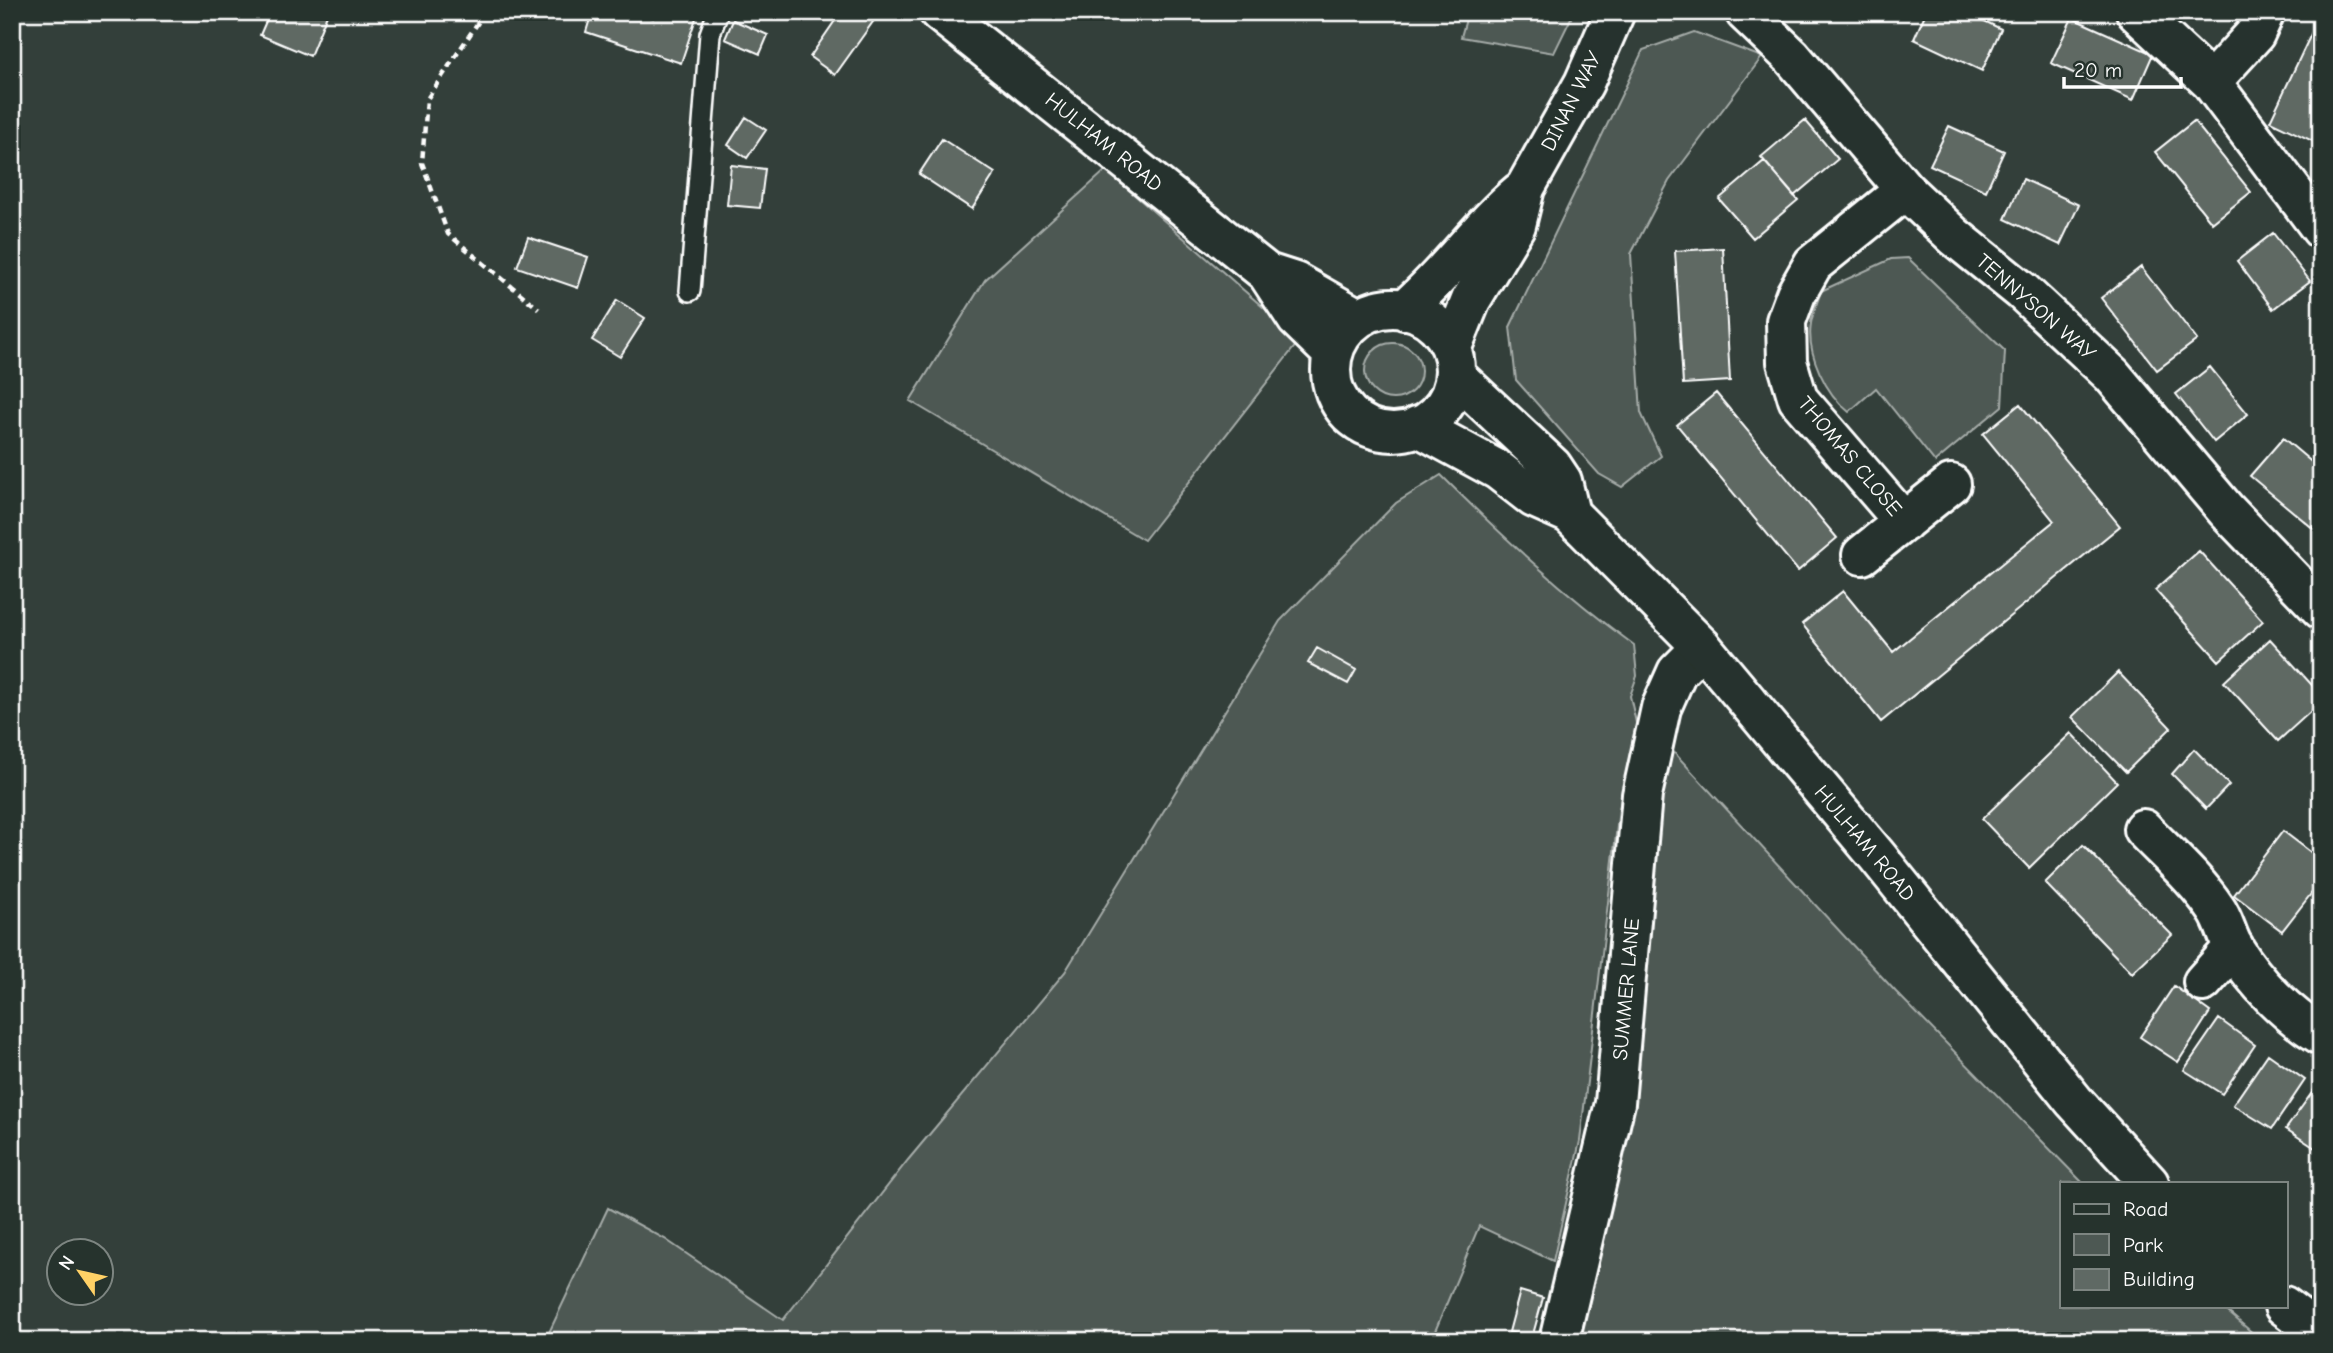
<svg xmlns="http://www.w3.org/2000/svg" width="2333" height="1353" viewBox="0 0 2333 1353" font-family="'Comic Neue',sans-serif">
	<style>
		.green { fill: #4d5853; stroke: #a6aca9; stroke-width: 2 }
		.building { fill: #5f6964; stroke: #fff; stroke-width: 2 }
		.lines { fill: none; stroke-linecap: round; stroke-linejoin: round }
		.lane-casing { stroke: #fff; stroke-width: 24 }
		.street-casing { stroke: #fff; stroke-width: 44 }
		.secondary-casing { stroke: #fff; stroke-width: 44 }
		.path { stroke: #fff; stroke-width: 4.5; stroke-dasharray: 7 5; stroke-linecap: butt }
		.lane { stroke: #26332d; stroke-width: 19 }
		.street { stroke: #26332d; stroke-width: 38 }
		.secondary { stroke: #26332d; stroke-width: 38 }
		.labels { text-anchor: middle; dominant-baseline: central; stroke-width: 5; stroke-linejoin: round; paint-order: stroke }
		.street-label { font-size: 21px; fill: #fff; stroke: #26332d }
	</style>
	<rect width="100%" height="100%" fill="#333f3a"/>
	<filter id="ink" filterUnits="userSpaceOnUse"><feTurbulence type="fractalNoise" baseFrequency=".0143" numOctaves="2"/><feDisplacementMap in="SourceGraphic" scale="14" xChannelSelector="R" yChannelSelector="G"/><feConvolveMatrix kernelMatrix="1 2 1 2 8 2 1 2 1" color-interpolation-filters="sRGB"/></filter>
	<g filter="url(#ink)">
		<path class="green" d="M1468,12H1574L1554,53L1461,37Z
			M1694,32L1762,57L1669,181L1631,254L1641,413L1661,456L1622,487L1599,474L1516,380L1510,327L1643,50Z
			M1106,170L1272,315L1296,345L1144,540L910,401L985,280Z
			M1908,258L2005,351L2002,406L1935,462L1876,388L1849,412C1826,394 1806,354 1811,323C1813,312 1818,301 1821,291L1891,259Z
			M1365 371a28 28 0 1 1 56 0a28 28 0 1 1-56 0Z
			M1441,475C1502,536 1564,594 1634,645L1637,676L1630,696L1637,727L1619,809L1580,1141L1553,1261L1479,1226L1431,1341H545L608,1208L665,1239L783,1320L908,1160L1065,972L1280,621L1396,503Z
			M1669,747L1896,992L2083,1183H2062V1306H2221L2262,1341H1576L1600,1256L1632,1084L1651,855Z"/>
		<path class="building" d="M270,12H328L310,56L260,35Z
			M592,12H636L653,18L655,12H698L681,63L586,32Z
			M880,12L835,75L810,57L841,12Z
			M1926,12H1966L2001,29L1982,71L1914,39Z
			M2321,13V145L2270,121Z
			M2072,18L2153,54L2133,100L2051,63Z
			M733,20L768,35L760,54L725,39Z
			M746,117L766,130L747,158L728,145Z
			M1805,120L1838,159L1794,196L1761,157Z
			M2194,121L2251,192L2212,223L2155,152Z
			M1949,126L2004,151L1986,191L1930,165Z
			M942,139L995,173L972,209L919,174Z
			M1764,161L1798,200L1753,238L1719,199Z
			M731,165L765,169L760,208L727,205Z
			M2023,179L2079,205L2060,245L2005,219Z
			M2273,233L2310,281L2273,309L2237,261Z
			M528,237L588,257L578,288L517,267Z
			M1723,248L1730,381L1683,384L1675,251Z
			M2141,267L2197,340L2157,370L2101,298Z
			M617,300L645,318L620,357L592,340Z
			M2210,367L2248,414L2214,442L2176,394Z
			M1716,393L1837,538L1798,571L1677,425Z
			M2020,404L2120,526L1881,722L1802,624L1843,591L1893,652L2054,521L1983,434Z
			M2283,438L2321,470V535L2250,476Z
			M2199,551L2263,621L2219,661L2155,590Z
			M2270,639L2321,695V702L2278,741L2224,682Z
			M1317,648L1356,670L1348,684L1308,663Z
			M2118,672L2171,728L2126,772L2072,717Z
			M2071,733L2117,782L2029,868L1982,819Z
			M2194,749L2229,785L2206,809L2172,774Z
			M2283,831L2321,860V881L2282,931L2234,895Z
			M2083,845L2172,935L2132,973L2045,883Z
			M2174,986L2210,1012L2178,1062L2140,1037Z
			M2219,1019L2255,1045L2222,1094L2184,1070Z
			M2268,1054L2305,1080L2272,1129L2233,1105Z
			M2321,1080V1152L2286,1129Z
			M1520,1291L1543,1298L1532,1338L1509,1332Z"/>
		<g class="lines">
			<g class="lane-casing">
				<path id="lane" d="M690,291L710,34L718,12"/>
			</g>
			<g class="street-casing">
				<path id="street" d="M1745,12L1792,57L1905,190L1955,237L2022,291L2112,375L2226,510L2321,609
					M2136,12L2211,82L2321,229
					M2211,82L2255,34L2265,12
					M1904,522L1798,399L1787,362L1786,321L1796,294L1813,264L1905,190
					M1862,555L1951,484
					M2143,829C2168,855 2196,879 2216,909C2224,920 2227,936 2234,948C2255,982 2287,1015 2321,1035
					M2203,982L2234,947
					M1559,1341L1615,1103L1642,795L1661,708L1677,672L1702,647"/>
			</g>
			<g class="secondary-casing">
				<path id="secondary" d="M939,12L1267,273L1295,282L1358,318
					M1267,273L1297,319L1333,354
					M1331 370a62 62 0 1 1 124 0a62 62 0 1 1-124 0Z
					M1404,310C1447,274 1478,227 1520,192
					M1452,347L1471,300L1516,225L1525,188L1584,83L1615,12
					M1455,375L1552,466L1562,481L1570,514
					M1417,426L1498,470L1534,498L1570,514L1702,647L1877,856L2074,1101L2149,1183
					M2284,1306L2321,1334"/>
			</g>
			<path class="path" d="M485,12L427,99L422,163L448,234L539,309"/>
			<use href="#lane" class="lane"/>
			<use href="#street" class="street"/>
			<use href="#secondary" class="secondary"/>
		</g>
	</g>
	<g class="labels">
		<g class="street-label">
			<text transform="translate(1571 101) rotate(-63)">DINAN WAY</text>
			<text transform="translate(1104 142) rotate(39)">HULHAM ROAD</text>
			<text transform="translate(2036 307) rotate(41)">TENNYSON WAY</text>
			<text transform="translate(1850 456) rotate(50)">THOMAS CLOSE</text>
			<text transform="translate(1865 843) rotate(50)">HULHAM ROAD</text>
			<text transform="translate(1626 989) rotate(-85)">SUMMER LANE</text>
		</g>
	</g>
	<rect width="2333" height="1353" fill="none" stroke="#26332d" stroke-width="42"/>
	<rect x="21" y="21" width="2291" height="1311" fill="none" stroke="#fff" stroke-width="2.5" filter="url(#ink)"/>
	<rect x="2060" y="1182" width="228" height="126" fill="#26332d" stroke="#7d8581" stroke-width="2"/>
	<rect x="2074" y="1204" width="35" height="10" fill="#26332d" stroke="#7d8581" stroke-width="2"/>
	<text x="2123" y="1216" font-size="21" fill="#ffffff">Road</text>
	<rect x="2074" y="1234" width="35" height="21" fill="#4d5853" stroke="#7d8581" stroke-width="2"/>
	<text x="2123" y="1252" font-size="21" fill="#ffffff">Park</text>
	<rect x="2074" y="1269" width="35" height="21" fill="#5f6964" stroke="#7d8581" stroke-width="2"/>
	<text x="2123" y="1286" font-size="21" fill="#ffffff">Building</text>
	<g transform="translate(80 1272) rotate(304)"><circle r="33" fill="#26332d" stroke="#7d8581" stroke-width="2"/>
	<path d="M0-5L12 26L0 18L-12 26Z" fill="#ffd166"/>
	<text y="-10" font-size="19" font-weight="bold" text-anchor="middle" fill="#ffffff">N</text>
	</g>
	<path d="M2064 77v10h117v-10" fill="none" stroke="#ffffff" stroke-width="3.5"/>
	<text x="2074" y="77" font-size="21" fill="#ffffff" stroke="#26332d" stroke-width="5" paint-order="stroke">20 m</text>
</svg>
